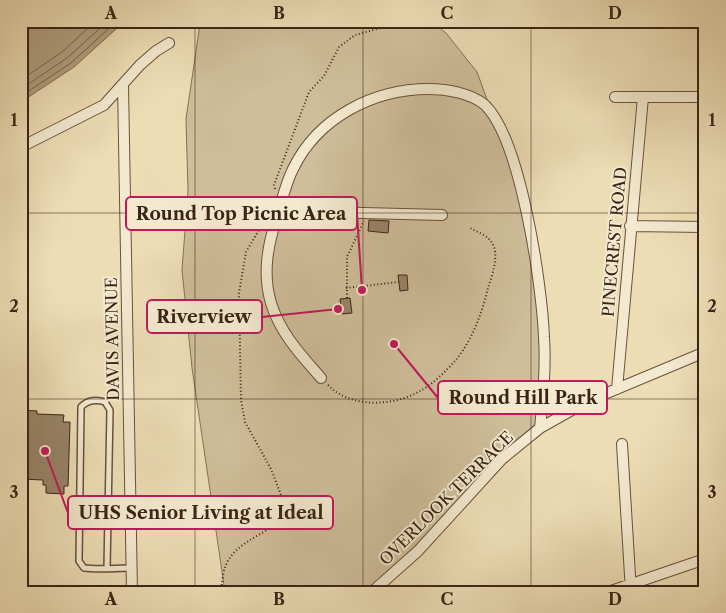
<svg xmlns="http://www.w3.org/2000/svg" width="726" height="613" viewBox="0 0 726 613" font-family="'Libre Caslon Text',serif">
	<style>
		.green { fill: #cfbe9a; stroke: #857158 }
		.water { fill: #b09e7f; stroke: #816d55 }
		.lines { fill: none; stroke-linecap: round; stroke-linejoin: round }
		.shore { stroke: #76614b; stroke-width: 1 }
		.building { fill: #988469; stroke: #3b2417 }
		.service-casing { stroke: #68523e; stroke-width: 8 }
		.minor-casing { stroke: #68523e; stroke-width: 12 }
		.path { stroke: #3b2417; stroke-width: 2; stroke-dasharray: 1 2.5; stroke-linecap: butt }
		.service { stroke: #f3e9cf; stroke-width: 5 }
		.minor { stroke: #f3e9cf; stroke-width: 10 }
		.grid { fill: none; stroke: #3b2417; stroke-width: 1; stroke-opacity: 0.55 }
		.labels { text-anchor: middle; dominant-baseline: central; stroke-width: 4; stroke-linejoin: round; paint-order: stroke }
		.street-label { font-size: 16px; fill: #3b2417; stroke: #f3e9cf }
		.leader { fill: none; stroke: #c2185b; stroke-width: 2 }
		.callout-dot { fill: #c2185b; stroke: #f3e9cf; stroke-width: 2 }
		.callout { fill: #f3e9cf; stroke: #c2185b; stroke-width: 2 }
		.callout-label { font-size: 18px; text-anchor: middle; font-weight: bold; fill: #3b2417 }
		.neatline { fill: none; stroke: #3b2417; stroke-width: 2 }
		.grid-label { font-size: 16px; text-anchor: middle; font-weight: bold; fill: #3b2417 }
	</style>
	<rect width="100%" height="100%" fill="#edddb5"/>
	<filter id="stains"><feTurbulence type="fractalNoise" baseFrequency=".004" numOctaves="4"/><feColorMatrix values="0 0 0 0 .2 0 0 0 0 .09 0 0 0 0 .02 0 0 0 .5 -.17"/></filter>
	<radialGradient id="worn" r=".72"><stop offset=".6" stop-color="#630" stop-opacity="0"/><stop offset="1" stop-color="#630" stop-opacity=".3"/></radialGradient>
	<path class="green" d="M205,21H431L446,33L477,72L519,187L542,311L540,428L418,551L365,592H225L192,368L182,270L188,191L186,119L200,24Z"/>
	<path class="water" d="M21,21H125L74,67L21,102Z"/>
	<g class="lines">
		<path class="shore" d="M21,80L62,52L96,21
			M21,89L67,58L108,21
			M21,96L71,63L117,21"/>
	</g>
	<path class="building" d="M369,220L389,221L388,233L368,231Z
		M398,275H407L408,290L400,291Z
		M350,298L352,313L342,314L340,299Z
		M21,410L37,411V414L64,415L63,422H70L68,486H64V494L46,493V485H43V480L21,479Z"/>
	<g class="lines">
		<g class="service-casing">
			<path id="service" d="M107,568L110,410L105,402C97,399 87,400 81,407L79,561L84,568C99,570 116,568 131,568"/>
		</g>
		<g class="minor-casing">
			<path id="minor" d="M123,85L132,592
				M615,97H705
				M21,147L104,105L140,65L156,51L169,43
				M279,211L295,209L324,212L442,215
				M630,226L705,227
				M321,378C301,355 280,333 271,303C262,273 268,243 278,214C282,199 286,183 293,169C318,117 374,89 429,89C446,89 471,93 485,105C521,140 542,286 544,337C546,367 543,397 540,428
				M617,389L643,97
				M622,444L631,592
				M372,592L418,551L502,459L540,428L588,401L705,352
				M608,592L705,559"/>
		</g>
		<path class="path" d="M275,189L274,185L309,92L324,76L339,47L355,35L406,21
			M346,288L399,282
			M347,298V257L364,221
			M328,385C350,408 393,407 420,391C432,385 446,371 455,361C472,341 482,313 488,288C492,276 498,259 494,247C490,236 479,233 470,228
			M223,592C221,587 222,582 223,576C227,544 261,538 282,519L284,503L271,469L245,422L241,400L239,293L246,252L263,223L266,222"/>
		<use href="#service" class="service"/>
		<use href="#minor" class="minor"/>
	</g>
	<path class="grid" d="M195,21V592M363,21V592M531,21V592M21,213H705M21,399H705"/>
	<g class="labels">
		<g class="street-label">
			<text transform="translate(614 242) rotate(-85)">PINECREST ROAD</text>
			<text transform="translate(112 339) rotate(-91)">DAVIS AVENUE</text>
			<text transform="translate(446 498) rotate(-45)">OVERLOOK TERRACE</text>
		</g>
	</g>
	<path class="leader" d="M362 290L357 214M338 309L262 317M394 344L438 398M45 451L68 513"/>
	<g class="callout-dot">
		<circle cx="362" cy="290" r="5"/>
		<circle cx="338" cy="309" r="5"/>
		<circle cx="394" cy="344" r="5"/>
		<circle cx="45" cy="451" r="5"/>
	</g>
	<g class="callout">
		<rect x="126" y="197" width="231" height="33" rx="5"/>
		<rect x="147" y="300" width="115" height="33" rx="5"/>
		<rect x="438" y="381" width="169" height="33" rx="5"/>
		<rect x="68" y="496" width="265" height="33" rx="5"/>
	</g>
	<g class="callout-label">
		<text x="241" y="220">Round Top Picnic Area</text>
		<text x="204" y="323">Riverview</text>
		<text x="523" y="404">Round Hill Park</text>
		<text x="201" y="519">UHS Senior Living at Ideal</text>
	</g>
	<rect width="726" height="613" fill="none" stroke="#edddb5" stroke-width="55"/>
	<rect x="28" y="28" width="670" height="558" class="neatline"/>
	<g class="grid-label">
		<text x="111" y="19">A</text>
		<text x="279" y="19">B</text>
		<text x="447" y="19">C</text>
		<text x="615" y="19">D</text>
		<text x="14" y="126">1</text>
		<text x="712" y="126">1</text>
		<text x="14" y="312">2</text>
		<text x="712" y="312">2</text>
		<text x="14" y="498">3</text>
		<text x="712" y="498">3</text>
		<text x="111" y="605">A</text>
		<text x="279" y="605">B</text>
		<text x="447" y="605">C</text>
		<text x="615" y="605">D</text>
	</g>
	<rect width="100%" height="100%" filter="url(#stains)"/>
	<rect width="100%" height="100%" fill="url(#worn)"/>
</svg>
